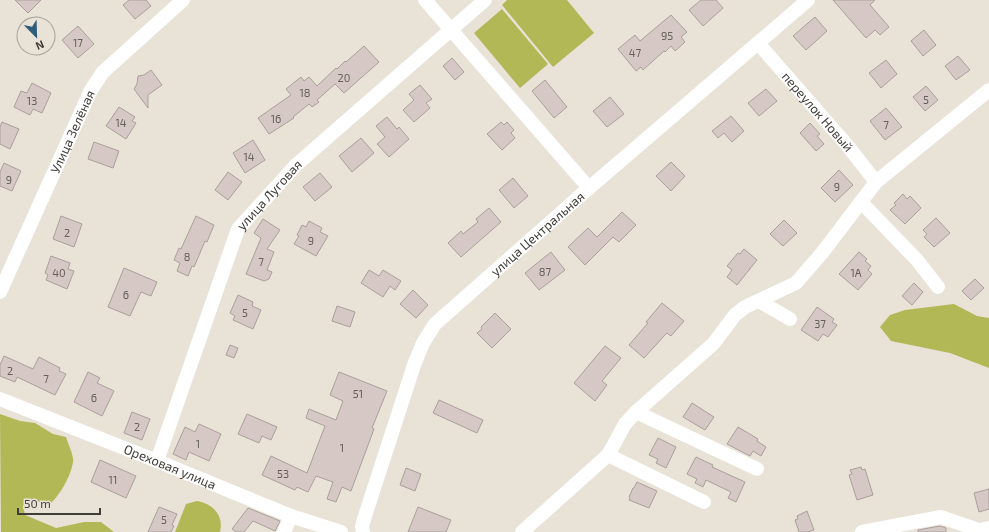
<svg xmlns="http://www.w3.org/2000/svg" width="989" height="532" viewBox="0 0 989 532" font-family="'Exo 2',sans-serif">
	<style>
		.green { fill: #b3b856 }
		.building { fill: #d6c9c5; stroke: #ab9f9b }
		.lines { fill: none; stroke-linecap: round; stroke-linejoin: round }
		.minor { stroke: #fff; stroke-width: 14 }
		.labels { text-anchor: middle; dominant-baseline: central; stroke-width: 3; stroke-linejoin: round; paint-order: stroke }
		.number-label { font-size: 11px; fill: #65605b }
		.street-label { font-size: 13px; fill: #3f3d38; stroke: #e8e2d7 }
	</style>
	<rect width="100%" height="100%" fill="#e8e2d7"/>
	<path class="green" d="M507,0H567L594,33L553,67L502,5Z
		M502,9L548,64L520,88L474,33Z
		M954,304L977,316L989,318V368L950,353L891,341L880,327L890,315L905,310Z
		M0,414L20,421L35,423L53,434L66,437C68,444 74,455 73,462C71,476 60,495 50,504L30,500L23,505L25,515L56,528L84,522H101L114,532H1Z
		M197,501C213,504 224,515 220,532H175L186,504Z"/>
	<path class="building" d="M15,0H41L28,13Z
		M129,0H146L151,6L135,19L123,5Z
		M701,0H716L723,8L703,26L689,10Z
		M833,0H875L870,5L889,27L880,35L875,30L866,38Z
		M671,15L687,32L681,37L685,42L675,51L671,46L665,52L664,51L643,70L641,67L636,71L618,49L635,35L640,41Z
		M815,17L827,31L806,50L793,36Z
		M78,26L94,44L78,58L62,40Z
		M924,30L936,45L923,56L911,41Z
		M364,46L379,62L344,93L335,84L317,100L319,102L312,107L309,104L293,117L294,118L269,134L258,118L291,95L286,89L301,77L304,81L309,77L317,86L336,68L337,69L345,61L346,62Z
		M958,56L970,70L956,80L945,66Z
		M452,58L464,72L455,80L443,66Z
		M886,60L897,74L881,88L869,73Z
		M151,70L162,85L148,95V108L134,89L137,84L138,76L144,75Z
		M545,80L567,107L554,118L532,91Z
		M32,83L51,93L42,113L33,109L30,115L14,107L21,91L27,93Z
		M420,85L432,99L426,103L430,108L414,122L403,110L414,100L409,94Z
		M926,86L938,100L925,111L913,97Z
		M766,89L777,101L759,116L748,103Z
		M610,97L624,114L607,127L593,111Z
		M119,107L135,117L132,121L136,123L126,139L106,126Z
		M886,108L902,127L885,140L870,121Z
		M731,116L744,131L732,142L724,133L718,138L712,131Z
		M387,117L397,129L399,127L409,139L389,157L377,144L385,137L376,126Z
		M2,122L19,129L10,149L0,144V127Z
		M501,122L504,125L507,122L514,130L511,133L515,138L502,150L487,134Z
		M810,123L820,134L817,136L824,144L816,151L800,133Z
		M361,138L374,153L352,172L339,156Z
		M253,140L265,160L245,173L233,153Z
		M94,142L119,151L113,168L88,159Z
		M671,162L685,176L671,191L656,176Z
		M4,163L21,171L12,191L0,186V172Z
		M839,170L853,185L835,202L821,188Z
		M228,172L242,182L228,200L215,190Z
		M320,173L332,187L315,201L303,187Z
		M513,178L528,196L514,208L499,190Z
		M903,194L907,199L910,196L921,208L905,224L890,210L896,205L894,203Z
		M489,208L501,222L461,257L448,243L461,231L463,234L478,222L476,219Z
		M622,212L636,225L619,242L613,237L585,265L568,247L588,228L597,237Z
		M61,216L82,224L74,247L53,239Z
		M196,216L214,225L207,242L205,241L194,267L192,266L188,276L177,271L180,263L174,260L179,248L181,249Z
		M936,218L950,233L934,247L924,237L927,234L923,230Z
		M263,219L280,230L267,249L274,252L267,270L272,272L269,279L264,281L246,274L261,238L254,233Z
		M784,220L797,233L783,246L770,234Z
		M309,221L322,228L320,232L328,236L316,256L294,244L299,236L297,235L302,225L306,227Z
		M744,249L757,260L737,285L727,277L732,270L727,266L738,253L740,254Z
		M551,252L565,270L539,290L525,273Z
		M859,252L867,259L865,261L871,266L868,270L872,274L858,290L839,274Z
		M51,256L70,263L68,269L74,271L67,289L46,280L48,275L45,273Z
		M124,268L157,282L151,296L141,292L130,316L108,307Z
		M369,270L379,276L383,270L401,281L395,290L390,286L383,297L361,283Z
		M975,279L984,288L971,300L962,291Z
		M914,283L923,292L912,305L902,296Z
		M413,290L428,305L416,318L400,304Z
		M238,295L253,302L252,306L261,310L253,329L233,320L235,316L230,313Z
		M662,303L684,321L671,336L667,333L664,336L644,358L629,345L648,323L646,322Z
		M337,306L355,312L350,327L332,321Z
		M817,307L834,319L832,322L837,325L828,337L823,334L818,341L801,330Z
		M495,313L511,329L492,348L477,333L482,329L481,327Z
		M230,345L238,348L234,358L226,355Z
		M605,346L621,358L602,381L607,385L595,401L574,383Z
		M4,356L33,369L39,357L60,368L59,371L66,374L55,395L17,377L15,382L0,376V365Z
		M88,372L100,378L97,383L114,391L102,416L74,402Z
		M339,372L387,391L372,428L374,429L351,491L342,487L336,502L327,499L333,482L316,476L308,492L297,487L295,490L262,475L271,456L307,473L325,426L306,418L309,409L336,420L343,401L330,395Z
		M439,400L483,420L477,433L433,413Z
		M692,403L714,417L705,430L683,417Z
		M132,412L150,419L142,440L124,433Z
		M247,414L277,427L271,440L262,436L259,443L238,434Z
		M199,424L221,434L209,461L189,452L186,460L173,454L185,427L195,432Z
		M738,427L758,439L757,441L766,447L761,456L753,451L750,456L727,444Z
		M658,438L676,447L666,468L656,463L658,459L649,455Z
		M696,457L713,465L712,467L745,482L736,502L728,498L731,492L706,480L703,487L695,483L697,479L687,474Z
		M100,460L136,476L126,498L91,482Z
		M861,467L862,470L865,469L873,495L857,500L849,475L852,474L850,470Z
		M406,468L421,474L415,491L400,485Z
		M637,482L657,491L649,508L629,500L630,498L629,497L633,488H634Z
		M989,489V509L979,512L974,493Z
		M159,507L177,514L172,525L174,526L171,532H148Z
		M418,507L451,520L446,532H408Z
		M248,508L280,521L275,531L253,521L244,532H236L232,529Z
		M807,511L814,530L808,532H799L795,520L798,519L797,516Z
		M940,526L946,528V532H918V530Z"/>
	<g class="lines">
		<g class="minor">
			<path d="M425,0L589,188"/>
			<path id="s1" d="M758,43L847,145L876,182"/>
			<path d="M861,202L917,260L938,287"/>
			<path id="s2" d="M0,292L91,90L103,72L183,0"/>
			<path d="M759,301L790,319"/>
			<path id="s3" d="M0,399L157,461L291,516L341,532"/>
			<path d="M636,412L757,469"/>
			<path d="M608,455L704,502"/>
			<path id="s4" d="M157,461L238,229L296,165L485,0"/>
			<path d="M284,532L291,516"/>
			<path id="s5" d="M363,532L362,527L364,519L414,365L423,343L435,324L589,188L808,0"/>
			<path d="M522,532L608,455L625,424L636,412L713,344L735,315L745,307L796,283L822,253L876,182L989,90"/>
			<path d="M862,532L941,517L979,530L989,528"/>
		</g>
	</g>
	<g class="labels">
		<g class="number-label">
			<text x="667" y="35">95</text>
			<text x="78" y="42">17</text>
			<text x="635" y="52">47</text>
			<text x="344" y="77">20</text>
			<text x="305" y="92">18</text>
			<text x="926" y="99">5</text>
			<text x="32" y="100">13</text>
			<text x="276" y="118">16</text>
			<text x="121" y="122">14</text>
			<text x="886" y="124">7</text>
			<text x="249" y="156">14</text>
			<text x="9" y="179">9</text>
			<text x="837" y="186">9</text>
			<text x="67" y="232">2</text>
			<text x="311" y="240">9</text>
			<text x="187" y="256">8</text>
			<text x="261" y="261">7</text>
			<text x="545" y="271">87</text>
			<text x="59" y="272">40</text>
			<text x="856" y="272">1А</text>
			<text x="126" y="294">6</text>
			<text x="245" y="312">5</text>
			<text x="820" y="323">37</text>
			<text x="10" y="370">2</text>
			<text x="46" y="378">7</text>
			<text x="358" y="393">51</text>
			<text x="94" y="397">6</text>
			<text x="137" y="426">2</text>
			<text x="198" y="443">1</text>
			<text x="342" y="447">1</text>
			<text x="283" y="473">53</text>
			<text x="113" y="479">11</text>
			<text x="164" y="519">5</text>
		</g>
		<g class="street-label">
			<text stroke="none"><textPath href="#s1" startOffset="91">переулок Новый</textPath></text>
			<text stroke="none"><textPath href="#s2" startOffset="176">Улица Зелёная</textPath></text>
			<text stroke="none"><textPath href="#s4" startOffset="292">улица Луговая</textPath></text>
			<text stroke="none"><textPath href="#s5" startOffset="358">улица Центральная</textPath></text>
			<text stroke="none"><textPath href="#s3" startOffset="183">Ореховая улица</textPath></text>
		</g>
	</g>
	<g transform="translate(36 36) rotate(157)"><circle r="19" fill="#e8e2d7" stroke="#a4a097"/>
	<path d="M0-3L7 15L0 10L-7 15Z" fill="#2e5c7b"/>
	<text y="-6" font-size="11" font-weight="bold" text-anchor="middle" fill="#3f3d38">N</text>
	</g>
	<path d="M18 508v6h82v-6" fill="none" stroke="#3f3d38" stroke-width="2"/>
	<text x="24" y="508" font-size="12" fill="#3f3d38" stroke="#e8e2d7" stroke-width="3" paint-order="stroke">50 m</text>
</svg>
